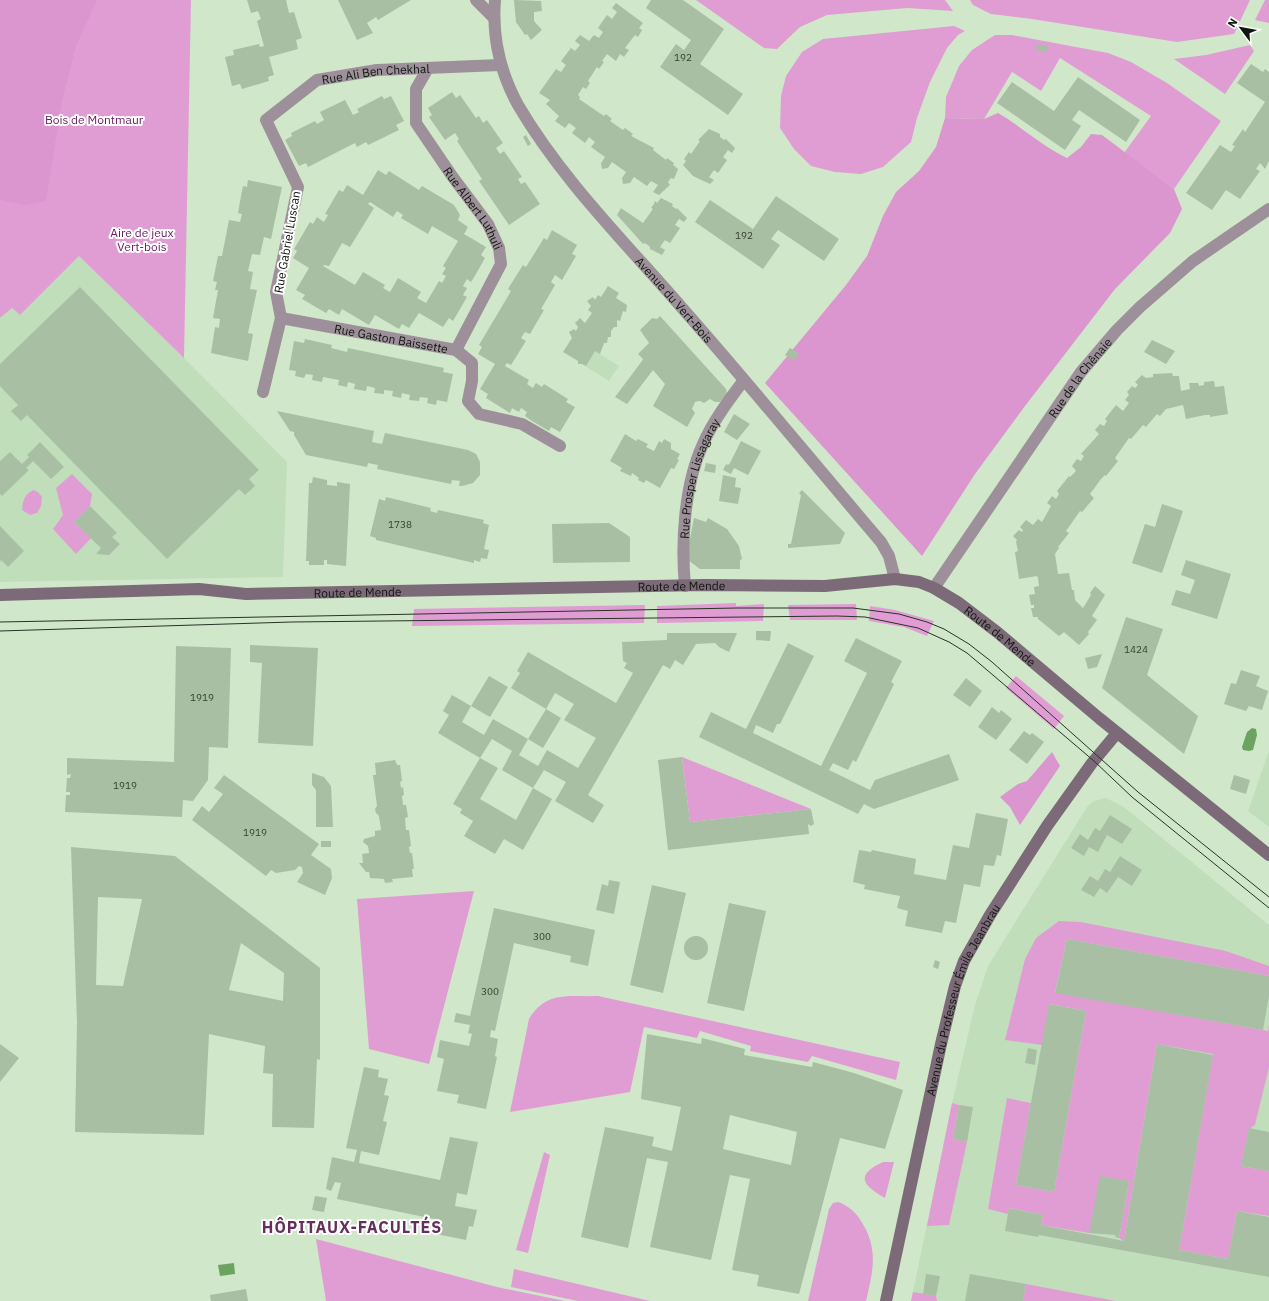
<svg xmlns="http://www.w3.org/2000/svg" width="1269" height="1301" viewBox="0 0 1269 1301" font-family="'IBM Plex Sans',sans-serif">
	<style>
		.built { fill: #c1debb }
		.green { fill: #e09dd4 }
		.forest { fill: #db96cf }
		.water { fill: #6da360 }
		.building { fill: #a8bfa3; fill-rule: evenodd }
		.lines { fill: none; stroke-linecap: round; stroke-linejoin: round }
		.street { stroke: #9d909a; stroke-width: 12 }
		.secondary { stroke: #7d6a79; stroke-width: 12 }
		.tram { stroke: #293326; stroke-width: 1 }
		.labels { text-anchor: middle; dominant-baseline: central; stroke-width: 4; stroke-linejoin: round; paint-order: stroke }
		.number-label { font-size: 10px; fill: #354132 }
		.street-label { font-size: 12px; fill: #0f170d; stroke: #fff }
		.park-label { font-size: 12px; fill: #6b1a62; stroke: #fff }
		.district-label { font-size: 16px; font-weight: bold; letter-spacing: 1px; fill: #652f5d; stroke: #fff }
	</style>
	<rect width="100%" height="100%" fill="#d0e7ca"/>
	<path class="built" d="M79,256L184,358L287,462L283,577L0,582V318L12,308L20,315Z
		M587,346L619,366L609,381L582,364H578V361Z
		M1269,751V827L1248,811Z
		M1106,798L1124,807L1269,925V1301H911L952,1103L975,1005L988,966L1087,807L1094,801Z"/>
	<path class="green" d="M0,0H191L184,358L79,256L20,315L12,308L0,318Z
		M696,0H945L953,11L907,8L827,15L800,27L777,49L764,48Z
		M970,0H1250L1234,34L1177,42L1032,19L991,14L973,5Z
		M1265,0H1269V23L1255,20Z
		M954,26L965,31L958,35L947,48L930,82L917,118L911,142L883,167L861,174L835,172L811,166L794,149L780,128L781,96L786,76L802,52L823,39Z
		M995,35H1012L1108,53L1131,62L1167,83L1221,121L1174,189L1124,153L1151,116L1060,58L1041,91L1012,72L984,119L945,118L946,97L959,66L972,50Z
		M1250,45L1254,51L1225,94L1174,59L1206,55Z
		M72,474L92,494L90,506L74,522L91,538L76,554L53,529L63,515L56,488Z
		M33,490L38,492L42,497L41,506L37,513L30,515L22,510C23,500 24,495 33,490Z
		M736,603V606L764,604L763,621L657,623V606Z
		M856,604L857,620H790L788,605Z
		M645,605L644,623L412,626L414,609Z
		M870,606L895,610L934,621L927,636L904,627L869,621Z
		M1016,676L1064,716L1054,729L1006,688Z
		M682,757L811,809L690,822Z
		M474,891L429,1064L369,1049L357,899Z
		M1059,921L1081,922L1226,951L1269,966V976L1067,939L1055,992L1268,1031L1269,1025V1067L1255,1125L1249,1129L1241,1166L1269,1171V1216L1237,1211L1228,1259L1179,1250L1213,1054L1157,1044L1124,1241L1119,1238L1129,1181L1089,1233L1041,1225L1043,1215L1010,1208L1008,1214L988,1209L1007,1098L1031,1103L1016,1185L1054,1192L1086,1011L1050,1004L1042,1045L1005,1040L1025,959L1036,938Z
		M598,996L900,1062L896,1080L812,1056L808,1062L750,1051L751,1046L700,1031L697,1038L644,1027L630,1092L510,1112L529,1019C546,991 568,997 598,996Z
		M952,1103L959,1105L953,1139L967,1142L949,1225L927,1226Z
		M544,1152L550,1155L528,1253L516,1250Z
		M883,1162H894L885,1198C862,1185 855,1175 883,1162Z
		M838,1202C847,1205 856,1212 861,1221C879,1249 873,1271 866,1301H808L829,1209L833,1203Z
		M316,1239L497,1287L565,1301H326Z
		M514,1269L650,1301H578L511,1287Z
		M1026,1284L1116,1301H1023Z
		M913,1292L936,1296L937,1301H911Z"/>
	<path class="forest" d="M0,0H97L76,46L62,101L46,201L25,205L0,200Z
		M998,113C1022,127 1042,146 1067,158L1081,147L1091,134L1102,135L1174,189L1182,209L1170,233L1115,289L1025,406L975,474L922,556L765,383L846,285L867,256L883,216L896,192L919,171L936,147L945,118L984,119Z
		M1052,752L1060,766L1020,825L1010,807L1000,797L1018,784L1027,781Z"/>
	<path class="water" d="M1252,728L1256,729L1257,735L1253,750L1249,751L1243,750L1242,747L1247,732Z
		M234,1263L235,1274L220,1276L218,1265Z"/>
	<path class="building" d="M247,0H286L289,13L294,12L302,38L296,40L298,49L269,57L274,75L268,77L269,81L242,89L240,84L232,86L225,57L234,55L233,50L259,44L260,47L264,46L257,21L261,19L258,11L251,13Z
		M338,0H411L378,20L376,17L367,23L373,33L357,40Z
		M514,0L541,1L542,11L534,12V21L542,30L531,40L527,34L525,35L516,22Z
		M651,0H683L724,29L700,64L743,94L728,115L660,67L676,44L684,50L691,40L646,8Z
		M616,3L643,23L639,28L642,30L638,37L635,35L625,48L629,50L624,57L620,54L616,61L607,54L602,61L604,62L599,69L597,67L588,81L590,83L586,89L583,87L578,95L580,97L579,99L604,116L606,114L612,119L610,121L623,130L625,128L633,134L631,136L654,148L653,150L666,160L667,158L674,163L673,165L678,169L674,179L671,178L668,182L670,185L659,195L653,192L658,185L651,181L647,186L634,177L630,183L623,184L622,178L626,172L612,162L608,168L602,169L601,163L605,157L591,147L595,142L589,137L585,143L572,133L576,128L569,123L565,128L555,121L559,116L546,104L550,100L539,93L556,69L561,72L566,65L561,61L571,48L575,51L580,45L575,41L580,35L589,41L594,35L599,38L603,32L598,28L607,15L612,19L617,12L612,8Z
		M1037,44L1048,46L1047,52L1036,50Z
		M1251,64L1263,72L1265,69L1269,72V161L1265,169L1260,163L1256,169L1260,171L1240,199L1226,190L1212,210L1186,193L1220,145L1231,152L1235,146L1232,145L1243,129L1245,132L1265,102L1237,83Z
		M1078,77L1140,120L1126,142L1079,110L1072,120L1081,126L1065,150L997,103L1012,82L1054,111Z
		M452,92L456,98L460,95L476,118L479,116L483,123L487,120L503,143L496,148L500,154L504,151L522,177L518,179L521,184L525,182L540,204L509,225L479,181L482,179L457,141L459,139L455,133L445,140L429,117L432,115L428,108Z
		M382,96L384,99L391,96L404,121L396,125L399,130L368,145L366,142L357,147L355,143L308,167L306,163L299,166L285,140L292,136L291,133L315,121L317,124L324,120L320,112L345,100L353,115L359,112L357,109Z
		M709,129L720,134V137L724,140L726,139L735,148L732,153L728,150L723,157L727,160L718,173L714,170L709,177L714,180L710,184L693,176L683,165L686,161L684,159L689,152L691,154L700,141L698,140Z
		M526,135L531,144L528,146L523,137Z
		M378,170L386,175L389,171L419,190L422,186L454,205L460,215L458,220L468,227L464,234L486,247L481,255L485,258L476,274L471,282L467,279L463,286L467,288L463,295L467,297L453,321L449,318L443,327L419,313L409,328L402,324L399,329L375,315L369,325L342,309L339,315L329,309L326,313L302,299L305,295L296,290L309,268L293,258L297,251L294,249L310,222L313,224L317,217L324,222L328,215L325,214L339,190L343,192L347,185L363,195ZM370,202L393,217L397,211L403,215L401,218L428,234L432,226L458,241L443,266L446,268L442,274L446,276L442,283L439,281L426,303L417,298L421,292L398,278L390,292L383,288L385,285L363,272L355,285L323,266L324,265L329,266L342,243L350,247L374,208L368,204Z
		M248,180L282,187L271,239L264,237L260,255L252,254L248,271L253,272L250,289L257,290L248,333L253,334L248,361L211,353L215,327L219,328L220,319L213,318L218,290H215L217,282L213,281L218,256H222L229,220L240,222L242,214L238,213L241,196L243,186L247,187Z
		M776,196L839,239L824,261L778,230L771,239L780,245L763,269L695,222L710,200L753,229Z
		M661,198L673,204L672,206L676,209L677,208L687,218L684,222L679,219L675,225L680,228L670,243L665,240L660,247L665,250L662,255L650,249V247L645,243L643,244L617,215L621,208L643,223L653,209L651,208L654,204L655,201L657,203Z
		M552,230L577,245L572,254L576,256L562,280L555,275L551,282L555,285L541,309L544,310L530,334L525,332L521,338L526,341L511,365L507,363L505,366L529,380L527,384L533,388L536,383L542,387L544,384L568,399L566,402L575,407L560,432L551,427L549,431L532,421L525,416L527,412L521,408L519,412L512,408L510,413L486,398L488,394L480,389L495,364L478,354L482,347L479,345L511,291L508,289L511,284L523,265L526,267L544,238L547,240Z
		M608,286L619,293L616,298L627,305L626,312L623,311L620,321L617,320V327H614L611,331V337H608L607,343H604L600,354L595,351L586,366L582,364H578V361L563,352L572,338L569,332L574,329L576,331L578,327L575,323L580,318L585,323L592,313L588,310L591,306L587,301L593,297L595,300L598,295L601,297Z
		M80,287L259,470L249,479L255,486L245,495L239,489L167,559L27,415L21,421L11,411L18,405L0,386V364Z
		M660,316L726,389L727,394L720,402H715L710,399L704,403L700,401L695,402L692,409L695,413L687,427L653,406L665,384L653,370L627,404L615,397L642,361L643,359L638,354L649,343L640,330L652,318L657,319Z
		M305,339L332,345L331,348L347,352L348,348L444,368L443,372L453,374L447,402L437,400L436,405L427,403L428,398L420,397L419,401L409,400L410,395L402,393L401,398L392,396L393,391L384,390V394L374,393L375,388L367,386L366,391L354,389L355,384L348,382L347,387L338,385L339,380L323,377L322,382L312,380L313,375L306,374L304,378L295,376L296,371L289,370L294,341L304,343Z
		M1152,340L1175,351L1166,364L1144,352Z
		M790,348L799,353L794,361L785,355Z
		M1172,373L1173,376H1179L1181,391L1190,389L1189,383H1198L1199,386L1204,385V382L1214,381L1215,387L1224,386L1228,414L1210,417V415H1205L1186,419L1183,405L1166,409L1160,416L1157,414L1146,427L1143,425L1131,439L1129,438L1115,458L1118,461L1106,476L1105,475L1101,479L1090,494L1094,498L1082,512L1080,511L1066,531L1069,533L1058,547L1059,548L1055,554L1058,574L1069,573L1072,590H1074L1075,600L1083,608L1091,595L1090,593L1095,586L1105,595L1092,616L1097,620L1088,632L1089,634L1079,645L1064,632L1059,636L1038,619V617H1033L1031,608H1034V605H1031L1029,595L1035,594L1034,587L1039,586L1038,578L1037,576L1019,579L1015,552L1018,551L1016,542L1017,540L1013,536L1019,530L1022,532L1023,530L1020,527L1026,520L1033,525L1038,519L1042,522L1051,506L1047,503L1052,496L1056,499L1059,494L1057,491L1069,476L1070,477L1076,471L1072,466L1077,459L1081,461L1084,456L1081,454L1099,434L1095,430L1100,424L1104,426L1107,421L1105,419L1116,405L1123,411L1129,403L1125,400L1129,395L1127,392L1132,386L1135,388L1138,385L1135,382L1142,375L1146,378L1153,377V374Z
		M277,411L374,431L372,442L382,444L385,433L468,450L476,454L480,462V475L473,483L462,486H459L460,481L452,480L451,484L377,469L378,465L368,463L367,467L306,455L294,435V432L290,431Z
		M734,414L750,424L737,440L724,432Z
		M625,434L636,441L638,439L648,444L646,447L654,451L659,441L662,443L664,439L671,443V449L680,454L677,459L679,460L674,469L671,468L660,488L646,480L644,483L638,480L639,478L632,473L631,476L620,471L622,468L610,461Z
		M741,441L761,451L748,475L734,468L731,474L723,470L726,464L728,465L730,463Z
		M40,442L64,467L51,479L33,461L26,468L29,470L2,496L0,494V461L10,452L22,464L29,457L27,455Z
		M706,463L716,465L715,473L704,471Z
		M723,475L736,478L735,487L741,488L738,504L719,501Z
		M313,477L327,480V485L337,486V482L350,484L346,566L327,564V560H324V565H309V561H306L309,483H312Z
		M802,490L845,533L840,544L788,548V544H791L801,495L799,493Z
		M386,497L431,508L430,511L437,513L438,510L484,520L483,523L489,525L484,549L489,550L487,559L481,558L480,562L474,560V563L376,540V538L370,536L379,499L385,501Z
		M1162,504L1183,511L1162,573L1132,563L1145,524L1155,527Z
		M90,506L117,533L112,537L120,544L109,555L96,554L101,548L74,522Z
		M694,518L706,522L708,518L727,529L739,546L742,559L740,560V569H700L688,560L690,538Z
		M609,523L630,537V562L553,563L552,524Z
		M0,526L24,551L8,567L1,560L0,562Z
		M1186,560L1231,574L1217,619L1171,605L1176,590L1190,594L1195,580L1181,575Z
		M1126,617L1163,629L1147,675L1198,716L1184,754L1102,688Z
		M756,631H771L770,641L756,640Z
		M667,633H737L729,652L719,647L715,643L696,644L683,665L675,660L670,669L663,665L588,795L604,805L593,823L555,801L566,782L544,770L533,788L502,770L512,751L492,739L480,758L498,768L480,799L516,820L533,788L552,799L523,850L504,839L495,854L464,836L473,821L460,813L462,809L453,804L480,758L438,733L449,715L443,711L452,695L471,706L462,722L484,735L493,719L528,739L519,755L538,766L547,750L578,768L596,738L564,720L574,704L555,693L546,709L511,688L520,673L517,671L528,652L616,703L633,673L624,668L627,663L623,661L622,642L667,640Z
		M856,638L902,661L891,682L894,684L856,762L853,760L848,770L833,763L829,770L870,790L875,780L949,754L959,780L874,809L864,804L858,814L699,737L711,712L746,729L788,643L814,656L780,724H777L773,733L756,725L753,733L821,766L867,673L844,661Z
		M250,645L318,648L313,746L258,743L262,663L250,662Z
		M176,646L231,648L228,748L209,747L208,780L193,801L183,800L182,817L65,812L66,795H70V792H66L67,778H70L71,774L67,775V758L174,762Z
		M1102,654L1097,667L1088,669L1085,658Z
		M1241,670L1260,676L1256,686L1268,691L1262,710L1249,706L1246,711L1224,704L1231,683L1236,684Z
		M489,676L508,687L490,717L471,706Z
		M966,678L982,691L970,707L953,695Z
		M992,707L999,713L1001,710L1012,719L996,740L978,727Z
		M546,709L561,718L543,748L528,739Z
		M1024,731L1030,735L1032,733L1044,742L1027,764L1009,750Z
		M682,757L690,822L811,809L814,824L811,826L808,824L809,834L668,850L658,760Z
		M395,760L397,765H400L402,781L400,782L401,788L403,787L404,795L402,796L403,805H406L408,817L405,818L406,830H409L411,846L409,847L410,853H412L414,869H412L413,877L392,879L393,882L385,883L384,879L370,878L369,872H366L359,863H363L362,854L369,853L368,846L363,842L364,839L375,836V831L381,830L379,816L376,813L375,809L377,806L373,775H376L375,763Z
		M312,773L324,777L331,786L333,827H316V790L312,785Z
		M224,775L319,844L311,855L331,869L332,878L325,895L297,882L303,873L302,867L299,866L295,870L276,873L271,870L266,876L192,820L202,806L209,812L223,794L214,788Z
		M1234,775L1250,780L1246,794L1230,789Z
		M976,813L1008,819L1001,856L997,855L994,866L984,865L980,887L964,884L956,923L945,921L942,933L905,926L908,911L897,908L900,896L864,889L865,885L853,882L859,850L871,852L872,850L916,859L914,874L946,880L953,845L969,848Z
		M1110,815L1132,829L1122,844L1107,835L1098,852L1089,847L1084,856L1071,848L1080,834L1088,840L1095,828L1100,831Z
		M321,841H331V847H321Z
		M71,847L175,856L320,968V1060L317,1059L314,1128L272,1127L273,1074L263,1073L265,1046L209,1034L204,1135L75,1132L77,1022ZM98,897L142,899L123,986L96,985ZM241,943L284,973L283,1001L229,990Z
		M1120,856L1142,870L1132,886L1118,877L1107,893L1100,888L1094,897L1081,890L1090,876L1098,881L1105,869L1110,872Z
		M609,880L620,882L614,914L596,910L602,884L608,886Z
		M652,885L686,893L663,993L630,985Z
		M729,903L766,911L744,1011L707,1003Z
		M494,908L595,930L588,966L570,962L571,956L514,943L495,1031L491,1030L490,1037L498,1039L495,1056L497,1057L486,1109L457,1103L459,1095L437,1091L444,1059L437,1057L440,1040L469,1046L472,1034L468,1033L470,1025L454,1022L456,1013L470,1016Z
		M684 948a12 12 0 1 1 24 0a12 12 0 1 1-24 0Z
		M1067,939L1269,976V996L1263,1030L1055,993Z
		M935,960L940,962L938,969L933,967Z
		M1049,1004L1086,1011L1054,1192L1016,1185Z
		M647,1034L701,1044L702,1038L745,1049L744,1055L812,1067L813,1062L854,1073L903,1090L885,1149L840,1138L799,1294L757,1286L759,1275L732,1270L750,1179L730,1175L711,1260L650,1247L668,1162L647,1158L628,1248L581,1237L605,1127L654,1137L652,1146L672,1151L681,1107L641,1099ZM730,1115L797,1132L791,1165L723,1149Z
		M0,1044L19,1058L0,1082Z
		M1157,1044L1213,1055L1179,1250L1228,1259L1237,1211L1269,1217V1277L1039,1235L1038,1237L1005,1231L1009,1208L1043,1215L1041,1225L1124,1241Z
		M1028,1048L1037,1050L1035,1065L1025,1063Z
		M364,1067L379,1070L378,1077L388,1079L384,1095L389,1096L383,1121L387,1122L379,1155L361,1151L359,1163L440,1180L450,1137L478,1142L467,1195L457,1193L455,1206L477,1210L473,1227L469,1226L466,1240L436,1234L439,1220L337,1199L341,1183L335,1182L331,1191L326,1189L332,1157L354,1162L357,1150L346,1148Z
		M959,1105L973,1107L967,1142L953,1139Z
		M1249,1128L1269,1132V1171L1241,1166Z
		M1100,1176L1129,1181L1119,1238L1115,1237L1116,1235L1089,1233Z
		M315,1196L327,1198L324,1212L312,1210Z
		M926,1274L940,1276L936,1296L923,1294Z
		M970,1274L1026,1284L1023,1301H965Z
		M246,1289L248,1301H211L210,1295Z"/>
	<g class="lines">
		<g class="street">
			<path d="M476,0L494,18"/>
			<path id="s1" d="M495,0C492,37 500,72 518,105C562,180 626,243 683,309C750,385 815,465 881,542L889,556L895,579"/>
			<path id="s2" d="M428,68L416,89V123L452,176L488,224L499,248L501,264L456,350"/>
			<path id="s3" d="M281,318L456,350L472,363V381L468,401L479,414L522,424L560,446"/>
			<path id="s4" d="M263,392L281,318L276,292L298,187L266,120L317,80L377,70L500,65"/>
			<path id="s5" d="M685,586C681,543 684,485 703,444C713,421 729,400 744,380"/>
			<path id="s6" d="M934,588L1081,372L1117,330L1140,307L1193,261L1269,209"/>
		</g>
		<g class="secondary">
			<path id="s7" d="M0,595L199,589L246,594L704,585L825,586L895,579L919,582L934,588L959,603L997,632L1099,718L1269,855"/>
			<path id="s8" d="M886,1301L941,1044L955,986L964,961L990,915L1047,826L1092,763L1117,733"/>
		</g>
		<path class="tram" d="M0,622L737,608H853L899,614L927,622L944,629L969,644L992,662L1138,792L1269,897
			M0,631L292,622L837,616L865,617L918,628L949,642L967,653L1094,761L1132,797L1269,908"/>
	</g>
	<g class="labels">
		<g class="number-label">
			<text x="683" y="57">192</text>
			<text x="744" y="235">192</text>
			<text x="400" y="524">1738</text>
			<text x="1136" y="649">1424</text>
			<text x="202" y="697">1919</text>
			<text x="125" y="785">1919</text>
			<text x="255" y="832">1919</text>
			<text x="542" y="936">300</text>
			<text x="490" y="991">300</text>
		</g>
		<g class="street-label">
			<text stroke="none"><textPath href="#s4" startOffset="408">Rue Ali Ben Chekhal</textPath></text>
			<text stroke="none"><textPath href="#s2" startOffset="161">Rue Albert Luthuli</textPath></text>
			<text transform="translate(287 242) rotate(-80)">Rue Gabriel Luscan</text>
			<text stroke="none"><textPath href="#s1" startOffset="359">Avenue du Vert-Bois</textPath></text>
			<text stroke="none"><textPath href="#s3" startOffset="112">Rue Gaston Baissette</textPath></text>
			<text stroke="none"><textPath href="#s6" startOffset="256">Rue de la Chênaie</textPath></text>
			<text stroke="none"><textPath href="#s5" startOffset="110">Rue Prosper Lissagaray</textPath></text>
			<text stroke="none"><textPath href="#s7" startOffset="682">Route de Mende</textPath></text>
			<text stroke="none"><textPath href="#s7" startOffset="358">Route de Mende</textPath></text>
			<text stroke="none"><textPath href="#s7" startOffset="1018">Route de Mende</textPath></text>
			<text stroke="none"><textPath href="#s8" startOffset="312">Avenue du Professeur Émile Jeanbrau</textPath></text>
		</g>
		<g class="park-label">
			<text x="94" y="119">Bois de Montmaur</text>
			<text x="142" y="232">Aire de jeux<tspan x="142" dy="14">Vert-bois</tspan></text>
		</g>
		<g class="district-label">
			<text x="352" y="1227">HÔPITAUX-FACULTÉS</text>
		</g>
	</g>
	<g transform="translate(1241 28) rotate(302)" stroke="#ffffff" stroke-width="3" paint-order="stroke">
	<path d="M0-3L7 15L0 10L-7 15Z" fill="#0f170d"/>
	<text y="-6" font-size="11" font-weight="bold" text-anchor="middle" fill="#0f170d">N</text>
	</g>
</svg>
